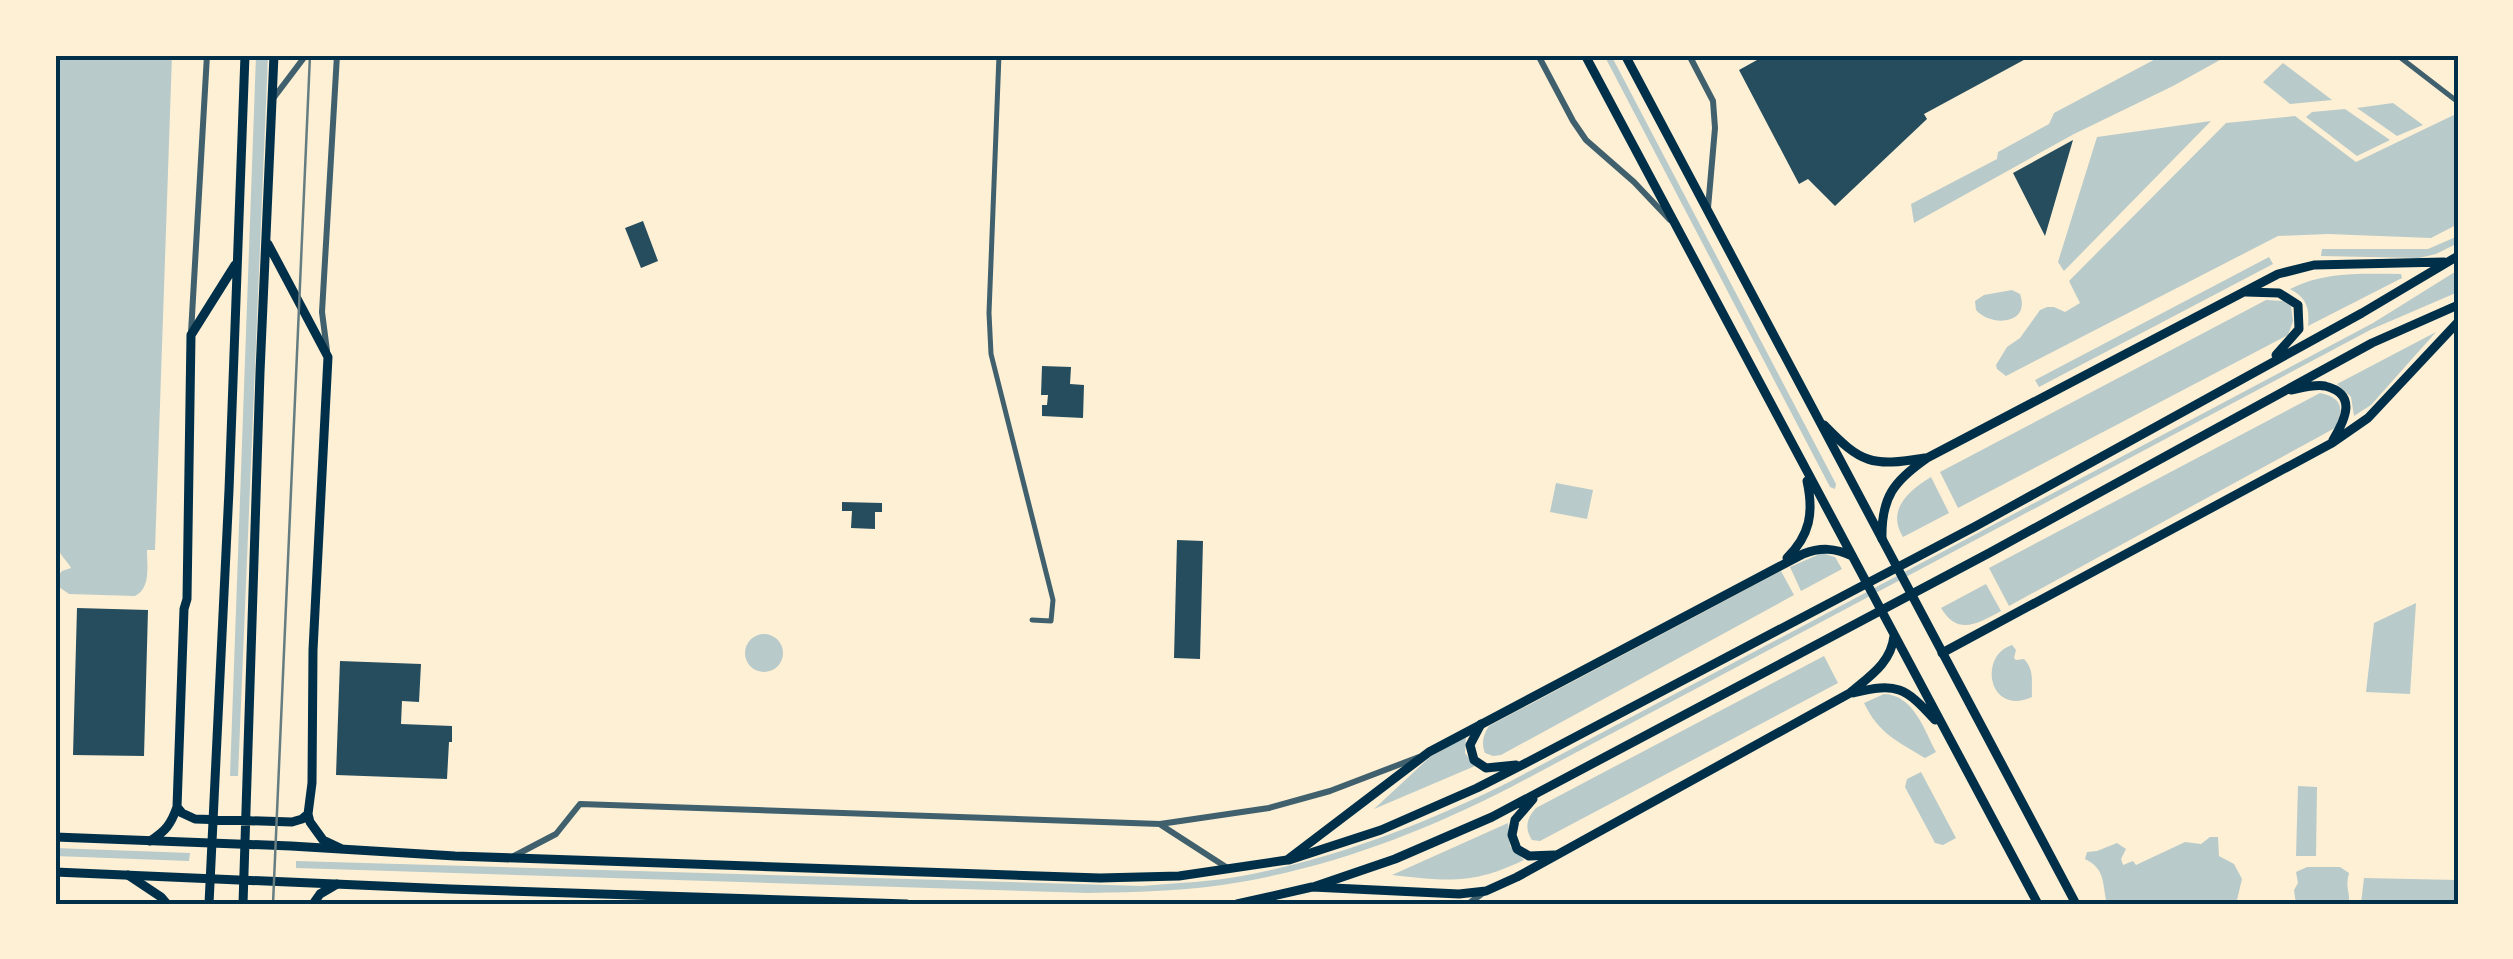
<svg xmlns="http://www.w3.org/2000/svg" width="2513" height="959" viewBox="0 0 2513 959" font-family="'Exo 2',sans-serif">
	<style>
		.green { fill: #b9caca }
		.building { fill: #264d5e }
		.lines { fill: none; stroke-linecap: round; stroke-linejoin: round }
		.pedestrian { stroke: #3f606c; stroke-width: 5 }
		.minor { stroke: #3f606c; stroke-width: 6 }
		.secondary { stroke: #003049; stroke-width: 9 }
		.primary { stroke: #003049; stroke-width: 9 }
		.tram { stroke: #657d81; stroke-width: 2.5 }
		.neatline { fill: none; stroke: #003049; stroke-width: 4 }
	</style>
	<rect width="100%" height="100%" fill="#fdf0d5"/>
	<path class="green" d="M55,55H172L155,550H147C147,566 151,588 135,596L69,594L59,587L57,577L62,571L71,568C70,565 58,551 55,547Z
		M256,55H268L238,776H230Z
		M1604,55H1611L1836,484L1835,489L1830,487Z
		M2163,55H2229L2173,86L2074,134L1914,223L1911,204L1997,159L1998,152L2049,124L2054,113Z
		M2283,63L2332,100L2290,104L2263,82Z
		M2393,103L2423,125L2397,136L2357,108Z
		M2345,109L2390,140L2357,156L2306,117L2312,112Z
		M2458,113V224L2431,238L2328,234L2278,236L2006,376L1997,369L1996,365L2007,347L2020,338L2040,310L2047,307H2054L2065,312L2080,303L2069,281L2226,123L2295,116L2356,162Z
		M2211,121L2064,271L2058,262L2097,137Z
		M2458,236V243L2436,254L2419,258L2321,256L2322,249H2428Z
		M2269,257L2273,264L2039,387L2035,380Z
		M2458,270V292L2372,329L1513,786C1426,831 1337,865 1241,882C1190,891 1139,892 1088,893L296,868V861L1142,886C1175,883 1209,882 1242,876C1337,858 1425,824 1511,781L2373,323Z
		M2401,274L2402,278L2308,326C2310,308 2306,297 2290,289C2326,271 2362,274 2401,274Z
		M2012,290L2020,294C2031,325 1991,327 1976,310L1975,301L1984,295Z
		M2266,300L2283,301L2291,306L2293,321L2288,335L1958,508L1940,472Z
		M2436,332L2371,405L2354,416L2351,397L2337,384Z
		M2320,393C2343,398 2344,409 2335,428L2009,606L1989,568Z
		M1931,477L1949,513L1903,537C1886,510 1909,490 1931,477Z
		M1556,483L1593,490L1587,519L1550,512Z
		M1822,553L1835,557L1842,569L1801,591L1790,567Z
		M1781,571L1794,595L1501,755L1493,756L1485,753C1481,743 1483,735 1489,726Z
		M1986,584L2001,611C1977,624 1958,636 1941,608Z
		M2416,603L2410,694L2366,692L2374,623Z
		M745 653a19 19 0 1 1 38 0a19 19 0 1 1-38 0Z
		M2012,645L2016,650L2014,658L2016,660L2024,659C2035,670 2031,683 2032,697C1988,717 1978,655 2012,645Z
		M1824,656L1838,683L1540,841L1532,840C1524,828 1527,818 1536,808Z
		M1884,694C1914,695 1924,730 1936,752L1925,758C1897,741 1879,734 1864,703Z
		M1466,736L1465,753L1475,766L1374,809L1430,757Z
		M1921,772L1956,838L1943,845L1935,843L1905,787L1907,779Z
		M2298,786L2317,787L2316,856H2296Z
		M1508,823L1510,846L1524,860C1472,885 1448,881 1392,875Z
		M2210,837H2218L2219,856L2234,864L2242,879L2236,904H2107C2102,884 2106,869 2085,859L2087,852L2097,851L2117,843L2126,849L2121,859L2123,865L2133,861L2136,865L2185,842L2201,844Z
		M55,848L190,853L189,861L55,856Z
		M2307,867H2340L2349,873C2345,888 2350,891 2349,904H2296L2294,890L2298,883L2296,872Z
		M2364,878L2458,880V904H2361Z"/>
	<path class="building" d="M1766,55H2033L1924,114L1927,119L1835,206L1808,179L1799,184L1739,70Z
		M2073,140L2045,236L2013,173Z
		M643,221L658,261L641,268L625,228Z
		M1042,366L1071,367L1070,384L1084,385L1083,418L1042,416V405H1047L1048,395H1041Z
		M842,502L882,503V512H875V529L851,528L852,511H842Z
		M1177,540L1203,541L1200,659L1174,658Z
		M77,608L148,610L144,756L73,755Z
		M340,661L421,664L419,702L402,701L401,724L452,726V742H449L447,779L336,775Z"/>
	<g class="lines">
		<path class="pedestrian" d="M999,55L989,313L991,354L1053,600L1051,621L1032,620
			M2397,55L2458,102"/>
		<path class="minor" d="M1538,55L1573,121L1586,140L1634,182L1670,220
			M1689,55L1713,101L1715,128L1708,208
			M272,100L306,55
			M191,333L207,55
			M327,351L322,312L337,55
			M1161,825L1226,867
			M512,857L556,834L580,804L1160,824L1269,808L1330,791L1419,757
			M1468,904L1483,893"/>
		<path class="secondary" d="M268,244L328,357L313,650L312,783L308,814L310,822L323,840L340,848
			M2246,292L2279,293L2298,305L2299,329L2276,355
			M2291,390C2301,388 2315,384 2325,386C2358,394 2345,420 2333,440
			M1824,425C1861,463 1871,467 1925,458
			M1882,539C1881,497 1894,481 1927,458L2278,274L2314,265L2444,262
			M1942,653L2332,443L2368,418L2458,322
			M1481,724L1470,745L1474,760L1486,768L1516,765
			M1533,799L1515,820L1512,835L1517,849L1529,856L1554,855
			M177,807L182,813L195,819L292,822L302,819L308,814
			M150,841C166,831 171,824 177,807L184,609L187,599L191,335L235,265
			M1289,860L1381,830L1477,788L1524,764L1976,526L2362,313L2458,256
			M128,875L161,897L167,904
			M1316,886L1395,859L1492,817L1991,552L2372,343L2458,305
			M209,904L229,490L245,55
			M243,904L260,372L274,55
			M313,904L320,894L337,884"/>
		<path class="primary" d="M1585,55L2038,904
			M1625,55L2076,904
			M1787,558C1810,535 1814,513 1807,481
			M1853,693C1897,682 1905,687 1935,720
			M55,837L291,846L455,856L1100,878L1179,876L1287,860L1429,752L1803,554C1821,547 1835,548 1852,556
			M55,872L450,889L907,904
			M1237,904L1312,887L1459,894L1486,891L1517,877L1850,693C1870,676 1891,663 1894,636"/>
		<path class="tram" d="M273,904L310,55"/>
	</g>
	<rect width="2513" height="959" fill="none" stroke="#fdf0d5" stroke-width="115"/>
	<rect x="58" y="58" width="2398" height="844" class="neatline"/>
</svg>
